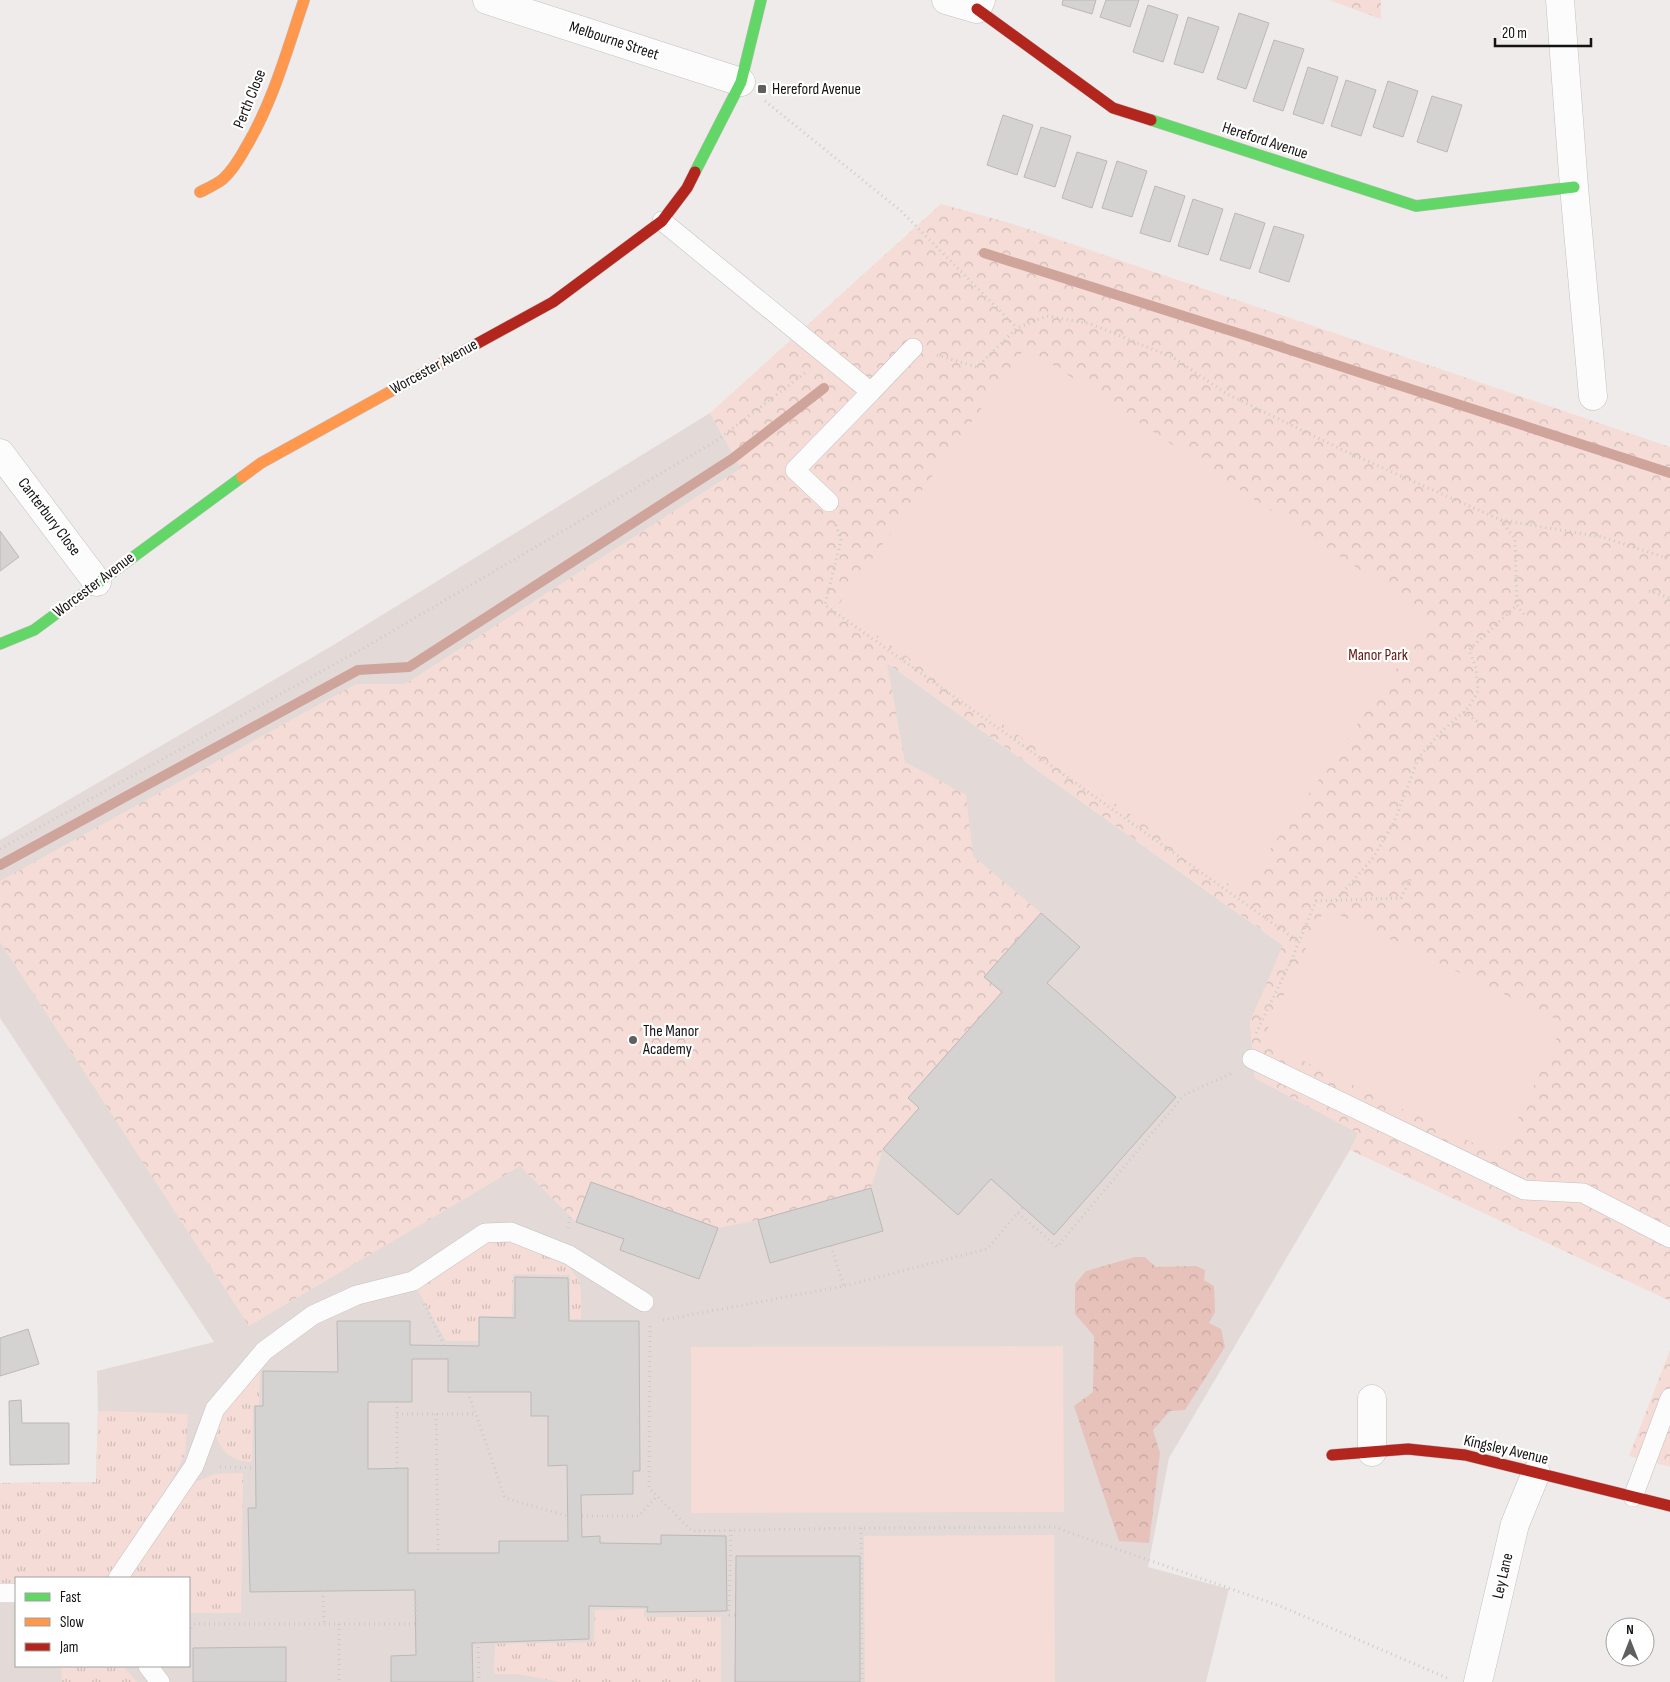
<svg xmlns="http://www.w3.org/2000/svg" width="1670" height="1682" viewBox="0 0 1670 1682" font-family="'Sofia Sans Condensed',sans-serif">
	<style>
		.built { fill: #e3dad8; fill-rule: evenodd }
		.grass { fill: url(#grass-tufts) }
		.forest { fill: url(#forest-crowns) }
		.park { fill: url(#park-crowns) }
		.pitch { fill: #f5dcd6 }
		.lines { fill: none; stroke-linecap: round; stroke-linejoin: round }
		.stream { stroke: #cea49b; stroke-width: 10 }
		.building { fill: #d5d2d2; stroke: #bbb8b7; fill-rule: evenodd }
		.lane-casing { stroke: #c3c0c0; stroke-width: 20 }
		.street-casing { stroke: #c3c0c0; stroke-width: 29 }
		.fast-casing { stroke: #c3c0c0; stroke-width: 12 }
		.slow-casing { stroke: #c3c0c0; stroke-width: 12 }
		.jam-casing { stroke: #c3c0c0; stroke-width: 12 }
		.path { stroke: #cccaca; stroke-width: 3; stroke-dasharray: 1 4; stroke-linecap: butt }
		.lane { stroke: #fdfcfc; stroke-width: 19 }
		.street { stroke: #fdfcfc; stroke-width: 28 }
		.fast { stroke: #63d668; stroke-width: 11 }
		.slow { stroke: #ff974d; stroke-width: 11 }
		.jam { stroke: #b3261e; stroke-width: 11 }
		.poi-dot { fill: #615f5e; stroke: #fff; stroke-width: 2 }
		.labels { text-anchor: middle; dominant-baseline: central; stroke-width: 4.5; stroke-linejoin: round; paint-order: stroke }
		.street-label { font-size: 16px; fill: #151312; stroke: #fff }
		.poi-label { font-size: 16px; fill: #151312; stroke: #fff; text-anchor: start }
		.park-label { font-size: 16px; fill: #61180f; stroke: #fff }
	</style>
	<defs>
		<pattern id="grass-tufts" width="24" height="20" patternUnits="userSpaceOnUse" patternTransform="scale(1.25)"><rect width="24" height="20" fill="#f5dcd6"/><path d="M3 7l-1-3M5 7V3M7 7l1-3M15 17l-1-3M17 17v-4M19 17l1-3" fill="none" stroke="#d1bcb7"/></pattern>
		<pattern id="forest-crowns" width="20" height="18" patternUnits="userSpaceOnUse" patternTransform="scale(1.25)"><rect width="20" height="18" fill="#e6c2bb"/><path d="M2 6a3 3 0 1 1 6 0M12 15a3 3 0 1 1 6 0" fill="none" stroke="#c4a6a0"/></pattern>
		<pattern id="park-crowns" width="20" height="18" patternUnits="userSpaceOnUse" patternTransform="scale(1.25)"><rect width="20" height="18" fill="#f5dcd6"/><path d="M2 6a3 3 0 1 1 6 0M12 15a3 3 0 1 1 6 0" fill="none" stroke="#d1bcb7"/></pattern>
	</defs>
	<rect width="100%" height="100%" fill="#efebea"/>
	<path class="built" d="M710,413L828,621L1284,946L1250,1022L1255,1078L1358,1133L1350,1150L1169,1458L1148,1567L1229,1589L1206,1682H0V1483L96,1482L98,1411L97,1371L214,1342L0,1018V840L335,644ZM16,1578H189V1666H16Z"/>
	<path class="grass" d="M504,1238L567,1264L578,1279L581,1290V1319H570V1275L513,1274L512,1316H479L478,1341H446L411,1278L478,1239Z
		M260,1371L259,1405H253L252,1462C230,1461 221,1451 214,1431L234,1396Z
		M98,1411L188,1414L185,1454L172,1480L119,1566L106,1578H16V1586L0,1584V1483L96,1482Z
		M243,1473L241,1613H189V1578H126L190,1484L215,1474Z
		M644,1609V1617H721V1682H559L517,1674H494L495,1644L594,1642L595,1610Z
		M61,1666H123L137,1682H62Z"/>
	<path class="forest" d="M1135,1257H1145L1156,1267L1196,1266L1205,1270L1204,1280L1214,1286L1215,1312L1209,1323L1221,1329L1225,1347L1185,1410L1170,1411L1153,1430L1160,1453L1149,1543L1119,1541L1074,1406L1093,1392L1094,1336L1075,1314V1284L1086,1271Z"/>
	<path class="park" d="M1329,0H1381V19Z
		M941,204L1013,224L1670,447V1301L1350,1150L1358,1133L1255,1078L1250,1022L1283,945L887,663L905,762L966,795L973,856L1041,913L985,977L1002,992L908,1098L919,1108L883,1149L871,1188L758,1220L718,1228L591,1182L576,1222L520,1166L249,1326L0,942V881L356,684H405L741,468L710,413Z
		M1670,1350V1467L1629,1456Z"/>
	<path class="pitch" d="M1026,347L1432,618L1240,892L837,607Z
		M1325,908L1564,1023L1500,1156L1262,1041Z
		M1063,1346L1064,1512L691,1513V1347Z
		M1054,1535L1055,1682H865L864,1536Z"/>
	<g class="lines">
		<path class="stream" d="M984,253L1244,335L1670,473
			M0,865L358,670L409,667L732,459L824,388"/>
	</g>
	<path class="building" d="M1063,0H1096L1092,14L1062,5Z
		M1106,0H1139L1130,27L1100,17Z
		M1148,5L1178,15L1163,62L1133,52Z
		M1239,13L1269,23L1246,89L1217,79Z
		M1188,17L1219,27L1203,73L1174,64Z
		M1274,40L1304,49L1283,111L1253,101Z
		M1308,67L1338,77L1323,124L1293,114Z
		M1346,80L1376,90L1361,136L1331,126Z
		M1388,81L1418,91L1403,137L1373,127Z
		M1432,96L1462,105L1447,152L1417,142Z
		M1003,115L1033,125L1017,175L987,165Z
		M1041,127L1071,136L1055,187L1024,177Z
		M1077,152L1107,161L1092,208L1062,198Z
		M1117,161L1147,171L1132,217L1102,208Z
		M1155,186L1185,196L1170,242L1140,233Z
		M1193,199L1223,209L1208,255L1178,246Z
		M1235,213L1265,223L1250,269L1220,260Z
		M1274,226L1304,235L1289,282L1259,272Z
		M0,531L19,557L0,571Z
		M1041,913L1080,947L1047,983L1176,1097L1054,1235L991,1179L958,1215L883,1149L919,1108L908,1098L1002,992L984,977Z
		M591,1182L718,1228L699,1279L620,1250L624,1239L576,1222Z
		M871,1188L883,1231L770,1263L758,1220Z
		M515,1277L568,1278L569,1321H639L640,1471H633V1494L581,1495L582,1537L600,1536V1543L661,1544V1535L726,1536L727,1611L647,1612L648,1607L589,1606V1639L472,1643L473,1682H391V1656L416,1655L415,1590L250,1592L248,1508H256L255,1406H263V1371L338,1372L337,1321H410V1345L479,1346V1317L515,1318ZM412,1359H448V1392H531V1416H548V1466L567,1465L568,1541H499V1553H408V1468L368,1469V1402H412Z
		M28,1329L39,1364L0,1376V1338Z
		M21,1400L22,1423H69V1464L10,1465L9,1401Z
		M736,1556H860V1682H735Z
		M286,1647V1682H193V1648Z"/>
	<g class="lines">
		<g class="lane-casing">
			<path id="lane" d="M662,221L871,392L913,348
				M829,502L795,470L871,392
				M1252,1059L1524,1190L1583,1193L1670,1238
				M1633,1497L1670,1398
				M118,1578L194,1466L215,1409L264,1351L313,1315L357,1295L413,1281L485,1233L511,1232L569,1255L644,1302
				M0,1593H16
				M148,1666L160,1682"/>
		</g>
		<g class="street-casing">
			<path id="street" d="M487,0L741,82
				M946,0L977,9L981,0
				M1560,0L1574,187L1593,396
				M0,453L97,582
				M1372,1399V1452
				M1478,1682L1515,1524L1536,1473"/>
		</g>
		<g class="fast-casing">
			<path id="fast" d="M1151,120L1416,206L1574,187
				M695,172L741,82L761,0
				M0,644L34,630L242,477"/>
		</g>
		<g class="slow-casing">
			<path id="slow" d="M200,192C208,188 217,184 223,179C233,170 240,158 246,147C273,102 287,50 304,0
				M242,477L261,463L460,353"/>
		</g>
		<g class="jam-casing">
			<path id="jam" d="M977,9L1113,108L1151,120
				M460,353L553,302L662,221L687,188L695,172
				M1332,1455L1408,1449L1465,1455L1670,1506"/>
		</g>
		<path class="path" d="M765,101L901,211L1017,328
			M937,355L977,367L1017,328L1047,316L1091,324L1174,358L1227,394L1349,453L1501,520L1602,537L1670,559
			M1501,520L1515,539L1517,605L1525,616
			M836,525L841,540L825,605L1299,942
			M1649,591L1670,598
			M1464,712L1482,725
			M0,849L362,649L716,441L805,373
			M1336,900L1373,858L1394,822L1419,757L1438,735L1469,707L1478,691L1476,668L1469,650L1517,605
			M1256,1033L1291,961L1316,901L1401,898L1411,878
			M1018,1213L1057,1247L1184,1095L1230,1074L1231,1072
			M568,1228L570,1216
			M831,1246L844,1286
			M424,1304L444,1345
			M663,1320L844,1286L987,1249L1023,1207
			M650,1326L649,1488L692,1531L861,1528L1054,1527L1280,1606L1447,1678
			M468,1392L505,1498L568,1516
			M397,1402V1469
			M397,1414H476
			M436,1414L438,1553
			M220,1467L255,1468
			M582,1516H639L657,1496
			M861,1528L862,1682
			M731,1530L729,1615H736
			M323,1591L324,1624
			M189,1624H416L415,1590
			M339,1624V1682
			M189,1633L193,1624
			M478,1642L479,1682"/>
		<use href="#lane" class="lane"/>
		<use href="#street" class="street"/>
		<use href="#fast" class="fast"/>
		<use href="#slow" class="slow"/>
		<use href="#jam" class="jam"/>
	</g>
	<g class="poi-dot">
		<rect x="757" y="84" width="10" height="10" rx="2.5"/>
		<circle cx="633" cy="1040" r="5"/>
	</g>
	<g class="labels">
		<g class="street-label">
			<text transform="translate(614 41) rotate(18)">Melbourne Street</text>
			<text transform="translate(250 99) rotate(-68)">Perth Close</text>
			<text transform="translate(1265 141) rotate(18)">Hereford Avenue</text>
			<text transform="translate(434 367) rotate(-29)">Worcester Avenue</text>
			<text transform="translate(49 517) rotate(53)">Canterbury Close</text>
			<text transform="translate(94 585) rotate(-37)">Worcester Avenue</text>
			<text transform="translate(1506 1450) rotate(13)">Kingsley Avenue</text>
			<text transform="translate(1503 1576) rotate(-77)">Ley Lane</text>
		</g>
		<g class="poi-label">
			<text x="772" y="89">Hereford Avenue</text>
			<text x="643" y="1031">The Manor<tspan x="643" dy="18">Academy</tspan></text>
		</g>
		<g class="park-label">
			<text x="1378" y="655">Manor Park</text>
		</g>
	</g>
	<rect x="15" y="1577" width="175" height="90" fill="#ffffff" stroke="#a1a1a0"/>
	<rect x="25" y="1593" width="25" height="8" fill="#63d668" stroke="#a1a1a0"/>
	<text x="60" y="1602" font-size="15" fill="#151312">Fast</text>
	<rect x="25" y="1618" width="25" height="8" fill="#ff974d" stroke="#a1a1a0"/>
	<text x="60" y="1627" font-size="15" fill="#151312">Slow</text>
	<rect x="25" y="1643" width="25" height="8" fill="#b3261e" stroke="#a1a1a0"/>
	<text x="60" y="1652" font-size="15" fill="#151312">Jam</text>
	<g transform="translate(1630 1642)"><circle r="24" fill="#ffffff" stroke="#a1a1a0"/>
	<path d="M0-4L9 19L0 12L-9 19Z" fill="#615f5e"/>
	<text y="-8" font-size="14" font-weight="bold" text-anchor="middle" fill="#151312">N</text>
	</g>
	<path d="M1495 38v8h96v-8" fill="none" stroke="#151312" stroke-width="2.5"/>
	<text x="1502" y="38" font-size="15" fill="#151312" stroke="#ffffff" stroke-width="4" paint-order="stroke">20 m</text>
</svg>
